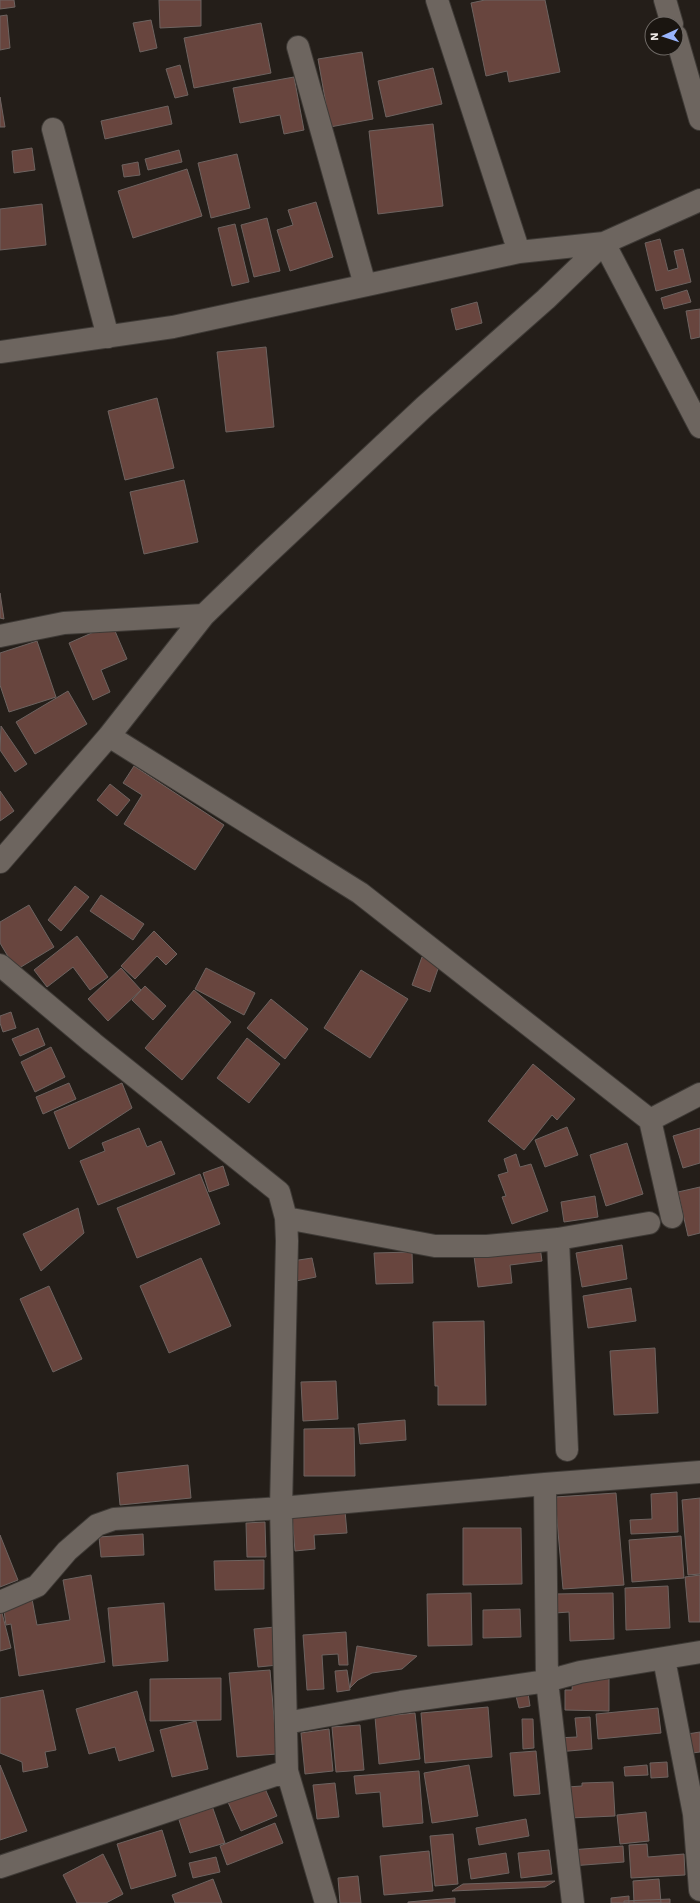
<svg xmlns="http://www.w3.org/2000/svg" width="700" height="1903" viewBox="0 0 700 1903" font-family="'Work Sans',sans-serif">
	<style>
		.building { fill: #68453e; stroke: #6d6360 }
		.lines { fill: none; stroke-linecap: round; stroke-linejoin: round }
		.minor-casing { stroke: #3e3a36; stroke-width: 24 }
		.minor { stroke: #6d655f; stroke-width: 22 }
	</style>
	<rect width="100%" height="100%" fill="#241e19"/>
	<path class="building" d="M0,0H14L15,7L0,9Z
		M159,0H201V26L160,28Z
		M485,0H545L560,72L509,82L507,71L486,76L471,3Z
		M7,15L10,48L0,50V16Z
		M151,20L157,48L140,52L133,23Z
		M261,23L271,73L194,88L184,38Z
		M362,52L373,119L330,127L318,59Z
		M180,65L188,95L175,98L166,69Z
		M433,68L442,104L386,117L378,81Z
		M294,77L304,130L284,134L280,115L240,123L233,88Z
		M0,97L5,127H0Z
		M168,106L172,124L105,139L101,121Z
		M433,124L443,206L378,214L369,131Z
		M32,148L35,170L14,173L12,151Z
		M179,150L182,162L148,170L145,159Z
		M237,154L250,208L211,218L198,163Z
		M138,162L140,175L124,177L122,165Z
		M187,169L202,216L133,238L118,191Z
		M316,202L333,257L290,271L277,230L293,225L288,210Z
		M42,204L46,245L0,250V209Z
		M267,218L280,271L254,277L241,225Z
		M235,224L249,282L232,286L218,228Z
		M660,239L668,271L678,268L674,251L683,249L691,282L656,291L645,243Z
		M687,290L691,302L664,309L661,298Z
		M477,302L482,323L456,330L451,309Z
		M700,309V337L691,339L686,311Z
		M266,347L274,427L226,432L217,352Z
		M157,398L174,468L125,480L108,411Z
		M184,480L198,542L144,554L130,492Z
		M0,593L4,619L0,618Z
		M112,624L127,659L101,670L110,692L93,700L69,643Z
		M37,641L56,697L9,712L0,685V653Z
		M68,691L87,724L35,754L16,722Z
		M1,726L27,764L15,772L0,750Z
		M134,766L224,825L195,870L124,824L142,795L123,783Z
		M110,784L130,800L117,816L97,800Z
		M0,791L14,811L0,821Z
		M75,886L89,897L61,931L48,920Z
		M101,895L144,924L133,940L90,911Z
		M29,905L54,947L16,970L0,943V922Z
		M154,931L177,954L166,965L157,956L135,979L121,966Z
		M77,936L108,977L90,990L73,967L47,987L34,970Z
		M422,957L440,963L430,992L412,985Z
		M121,968L141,990L108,1021L88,999Z
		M206,968L255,993L244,1015L195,989Z
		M361,970L408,999L370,1058L324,1028Z
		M145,986L166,1006L153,1020L132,1000Z
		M194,990L231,1022L182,1080L145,1048Z
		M271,999L308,1029L285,1059L247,1028Z
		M11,1012L16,1028L3,1032L0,1023V1016Z
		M38,1028L45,1045L20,1056L12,1039Z
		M247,1038L280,1064L249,1103L217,1078Z
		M51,1047L65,1077L35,1092L21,1062Z
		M533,1064L575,1099L557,1120L552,1115L524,1150L488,1121Z
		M69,1083L76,1099L43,1114L36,1097Z
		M122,1083L132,1108L69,1149L54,1112Z
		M567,1127L578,1155L545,1167L535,1140Z
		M139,1128L147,1147L161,1141L175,1174L98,1205L80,1161L105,1151L102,1143Z
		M700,1128V1163L683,1168L673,1136Z
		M627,1143L643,1194L606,1206L590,1155Z
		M516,1154L520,1167L531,1164L548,1211L512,1224L502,1197L506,1196L498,1175L508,1172L504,1159Z
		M223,1166L229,1185L209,1192L203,1173Z
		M200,1174L220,1224L137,1258L117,1208Z
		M700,1187V1233L688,1236L678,1192Z
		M595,1196L598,1217L564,1222L561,1202Z
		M78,1208L84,1233L41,1271L23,1234Z
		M622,1245L627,1279L582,1287L576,1253Z
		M540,1247L542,1261L510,1265L512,1283L478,1287L474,1256Z
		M412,1252L413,1283L376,1284L374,1253Z
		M201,1258L231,1326L169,1353L140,1286Z
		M312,1258L316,1277L296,1281L292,1261Z
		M49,1286L82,1359L53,1372L20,1299Z
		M631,1288L636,1321L588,1328L583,1296Z
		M484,1321L486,1405H438V1386H435L433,1322Z
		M655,1348L658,1413L614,1415L610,1351Z
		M336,1381L338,1419L303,1421L301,1382Z
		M405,1420L406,1440L360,1444L358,1424Z
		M354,1428L355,1476H304V1429Z
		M188,1465L191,1498L120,1505L117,1473Z
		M677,1492L678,1532L631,1534L630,1520L652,1519L651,1494Z
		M616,1493L624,1585L563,1589L555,1497Z
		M700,1498V1574L688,1575L682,1500Z
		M345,1511L347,1533L314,1535L315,1549L295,1551L292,1515Z
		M265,1522L266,1557H247L246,1523Z
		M463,1528H521L522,1584L463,1585Z
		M143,1534L144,1555L101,1557L99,1537Z
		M0,1535L18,1580L0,1587Z
		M681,1536L684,1578L632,1582L629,1540Z
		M264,1560V1589L215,1590L214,1561Z
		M91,1575L105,1662L19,1676L11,1624L6,1625L3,1604L32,1599L37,1625L70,1620L63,1580Z
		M700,1575V1622H689L685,1577Z
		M668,1586L670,1628L626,1630L625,1588Z
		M471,1593L472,1645L428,1646L427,1594Z
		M613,1593L614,1639L570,1641L569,1612L555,1613L554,1594Z
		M164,1603L168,1661L113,1666L108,1608Z
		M1,1609L11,1648L0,1651V1610Z
		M520,1609L521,1637L483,1638V1610Z
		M275,1627L278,1665L258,1667L254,1629Z
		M346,1632L348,1665H339L338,1654L322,1655L324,1689L307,1690L303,1635Z
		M357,1646L417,1656L402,1669L372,1673L358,1680L350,1688Z
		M270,1670L277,1754L237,1757L229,1673Z
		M347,1670L350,1690L337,1692L335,1671Z
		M573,1677H609V1711L565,1710V1690H572Z
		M221,1678V1720L150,1721V1679Z
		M43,1690L56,1750L45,1752L48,1767L23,1772L22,1762L0,1753V1698Z
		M137,1691L154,1751L119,1761L115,1747L89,1754L76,1709Z
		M528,1693L530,1706L519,1708L516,1696Z
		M488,1707L492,1757L425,1763L421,1713Z
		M658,1708L661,1733L598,1739L596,1714Z
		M415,1713L420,1759L379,1764L375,1717Z
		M590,1717L592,1749L557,1752L556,1738L577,1737L575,1718Z
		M522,1719H533L534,1748L523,1749Z
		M196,1721L208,1769L172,1777L160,1730Z
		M360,1725L364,1770L336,1772L332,1727Z
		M329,1729L333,1771L305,1774L301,1733Z
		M700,1732V1752L684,1754L681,1735Z
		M536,1751L540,1794L514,1796L510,1753Z
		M667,1762L668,1777L651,1778L650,1763Z
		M0,1765L27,1831L0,1840Z
		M469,1765L478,1816L432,1823L424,1773Z
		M647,1765L648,1775L625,1776L624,1767Z
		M419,1771L423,1823L383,1827L380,1792L356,1794L354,1776Z
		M613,1782L615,1816L569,1818L567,1787L582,1786V1783Z
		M335,1783L339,1817L317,1819L313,1785Z
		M263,1784L277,1816L241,1831L227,1800Z
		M211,1803L225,1843L190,1853L177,1814Z
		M646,1812L649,1841L620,1844L617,1815Z
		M526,1819L529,1836L479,1845L476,1828Z
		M275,1823L283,1843L227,1865L220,1846Z
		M162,1830L176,1876L131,1889L117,1844Z
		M453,1834L458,1884L435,1886L430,1836Z
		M647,1844L648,1857L684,1854L685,1875L631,1878L629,1845Z
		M623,1846L624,1862L571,1866L570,1850Z
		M549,1850L552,1874L521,1878L518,1853Z
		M429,1851L433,1891L384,1895L380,1856Z
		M506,1853L509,1873L471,1879L468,1859Z
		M103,1854L123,1894L106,1903H77L63,1875Z
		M216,1857L220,1872L193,1878L189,1863Z
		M358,1876L361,1903H340L338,1878Z
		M213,1879L222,1903H175L172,1895Z
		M659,1879L661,1903H634L633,1881Z
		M555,1881L545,1887L452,1891L463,1884Z
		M629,1896V1903H611V1898Z
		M455,1898V1903H408V1902Z
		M670,1899V1903H624V1901Z"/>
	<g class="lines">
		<g class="minor-casing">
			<path id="minor" d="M437,0L519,252
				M665,0L672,24
				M676,36L700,119
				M298,47L365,285
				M53,129L108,337
				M0,352L173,327L519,252L604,243L700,427
				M0,636L64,623L204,615
				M109,736L360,893L650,1120L672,1217
				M0,862L109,736L204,615L264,557L424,407L546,299L604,243L700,200
				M0,965L93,1043L279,1192L286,1218L287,1241L281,1508L287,1771L326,1903
				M650,1120L700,1094
				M286,1218L435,1246H487L558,1239L649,1223
				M558,1239L567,1450
				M545,1484L547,1681L573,1903
				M0,1602L37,1586L67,1551L97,1525L114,1519L281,1508L545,1484L700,1472
				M664,1659L694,1814L700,1890
				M286,1723L401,1702L547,1681L580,1672L700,1652
				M0,1867L287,1771"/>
		</g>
		<use href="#minor" class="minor"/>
	</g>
	<g transform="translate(664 36) rotate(267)"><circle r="19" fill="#1a1510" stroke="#6f6a66"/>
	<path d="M0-3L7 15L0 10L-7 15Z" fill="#99b5fd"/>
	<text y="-6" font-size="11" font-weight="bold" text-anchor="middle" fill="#eee9e6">N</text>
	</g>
</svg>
